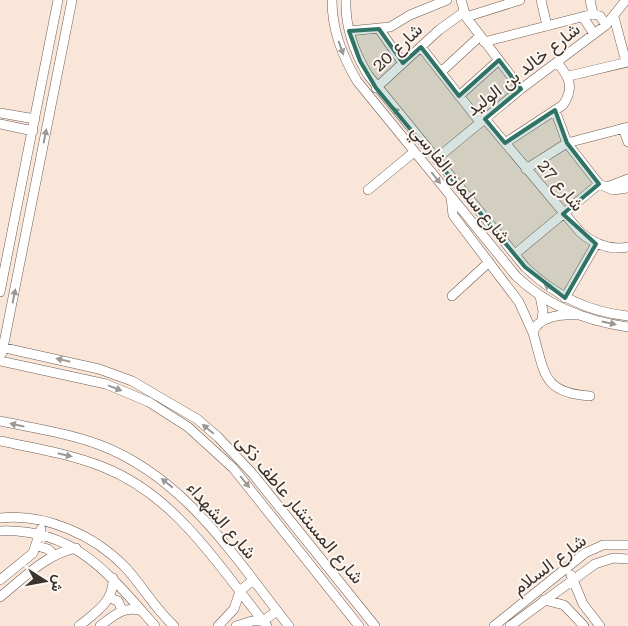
<svg xmlns="http://www.w3.org/2000/svg" width="628" height="626" viewBox="0 0 628 626" font-family="'Roboto Serif',Vazirmatn,serif">
	<style>
		.lines { fill: none; stroke-linecap: round; stroke-linejoin: round }
		.minor-casing { stroke: #6d5c51; stroke-width: 10 }
		.minor { stroke: #fff; stroke-width: 9 }
		.oneway { fill: #9c9896 }
		.marked { fill: #307263; fill-opacity: 0.2; stroke: #307263; stroke-width: 4; stroke-linejoin: round }
		.labels { text-anchor: middle; dominant-baseline: central; stroke-width: 4; stroke-linejoin: round; paint-order: stroke }
		.street-label { font-size: 18px; fill: #3a322d; stroke: #fef6f1 }
	</style>
	<rect width="100%" height="100%" fill="#fae6d9"/>
	<g class="lines">
		<g class="minor-casing">
			<path id="minor" d="M332,0C332,30 342,55 357,81L516,276C547,306 586,321 628,327
				M346,0C345,27 354,52 368,75L525,267C554,295 588,312 628,316
				M461,0L466,17L521,89
				M541,0L547,26
				M590,0L593,14
				M466,17L520,0
				M583,17L594,34
				M614,17L626,62
				M379,29L403,63
				M349,31L390,27L410,15L447,0
				M484,42L593,14L600,16L606,25
				M421,47L480,122
				M441,72L480,36
				M569,76L628,62
				M376,88L439,30L464,12
				M459,96L499,60
				M555,110L567,143L599,184L613,190L628,188
				M0,113L35,119
				M485,119L580,232C594,244 609,251 628,247
				M0,124L33,131
				M623,128L628,142
				M505,143L563,105C575,87 569,77 557,62
				M436,159L521,89L606,25L626,0
				M526,169L567,143L628,127
				M607,187L628,179
				M368,190L414,152
				M451,197L453,215L519,302L533,333
				M515,254L599,184
				M0,292L58,0
				M452,296L489,262
				M540,296L543,311L542,321
				M565,298L596,244
				M574,315C560,314 537,317 533,333C545,373 542,393 590,396
				M0,347L99,369L132,381L197,419L218,437L252,473L375,626
				M2,353L72,0
				M0,361L106,384L149,402L188,427L233,468L359,626
				M0,421C33,428 68,433 100,445C186,478 234,557 289,626
				M0,441C34,448 70,454 103,467C177,496 219,567 267,626
				M0,518C45,513 94,535 125,567C142,585 155,609 174,626
				M0,531C75,528 110,575 155,626
				M37,546L48,549L54,555
				M571,575L583,604L600,626
				M0,580L33,553L41,529
				M0,597C24,578 46,554 76,548
				M110,598L118,601L122,610
				M544,600L564,605L584,626
				M79,626C96,612 114,602 113,578
				M100,626C113,616 124,605 142,611
				M218,626L234,609L240,591L253,580
				M236,626L252,621H263L277,611
				M494,626L585,553L603,545H628
				M510,626L595,564L613,558L628,559"/>
		</g>
		<use href="#minor" class="minor"/>
	</g>
	<defs><path id="oneway-solid" d="M-6-.8H1V-3.2L6.5 0L1 3.2V.8H-6Z" transform="scale(1.25)"/></defs>
	<g class="oneway">
		<use href="#oneway-solid" transform="translate(341 48) rotate(70)"/>
		<use href="#oneway-solid" transform="translate(398 113) rotate(-130)"/>
		<use href="#oneway-solid" transform="translate(45 136) rotate(-79)"/>
		<use href="#oneway-solid" transform="translate(436 178) rotate(51)"/>
		<use href="#oneway-solid" transform="translate(550 288) rotate(-146)"/>
		<use href="#oneway-solid" transform="translate(14 296) rotate(-79)"/>
		<use href="#oneway-solid" transform="translate(609 323) rotate(12)"/>
		<use href="#oneway-solid" transform="translate(63 360) rotate(-167)"/>
		<use href="#oneway-solid" transform="translate(115 388) rotate(21)"/>
		<use href="#oneway-solid" transform="translate(17 425) rotate(-168)"/>
		<use href="#oneway-solid" transform="translate(208 429) rotate(-140)"/>
		<use href="#oneway-solid" transform="translate(65 455) rotate(13)"/>
		<use href="#oneway-solid" transform="translate(245 482) rotate(51)"/>
		<use href="#oneway-solid" transform="translate(167 483) rotate(-142)"/>
	</g>
	<path class="marked" d="M379,29L403,63L421,47L459,96L499,60L521,89L485,119L505,143L555,110L567,143L599,184L563,214L596,244L565,298L525,267L376,88L360,61L349,31Z"/>
	<g class="labels">
		<g class="street-label">
			<text transform="translate(397 47) rotate(-43)">شارع 20</text>
			<text transform="translate(523 69) rotate(-38)">شارع خالد بن الوليد</text>
			<text transform="translate(461 184) rotate(51)">شارع سلمان الفارسي</text>
			<text transform="translate(561 185) rotate(50)">شارع 27</text>
			<text transform="translate(300 509) rotate(50)">شارع المستشار عاطف ذكى</text>
			<text transform="translate(222 520) rotate(49)">شارع الشهداء</text>
			<text transform="translate(549 564) rotate(-37)">شارع السلام</text>
		</g>
	</g>
	<g transform="translate(45 581) rotate(101)" stroke="#fef6f1" stroke-width="4" paint-order="stroke">
	<path d="M0-4L9 19L0 12L-9 19Z" fill="#3a322d"/>
	<text y="-8" font-size="14" font-weight="bold" text-anchor="middle" fill="#3a322d">ش</text>
	</g>
</svg>
